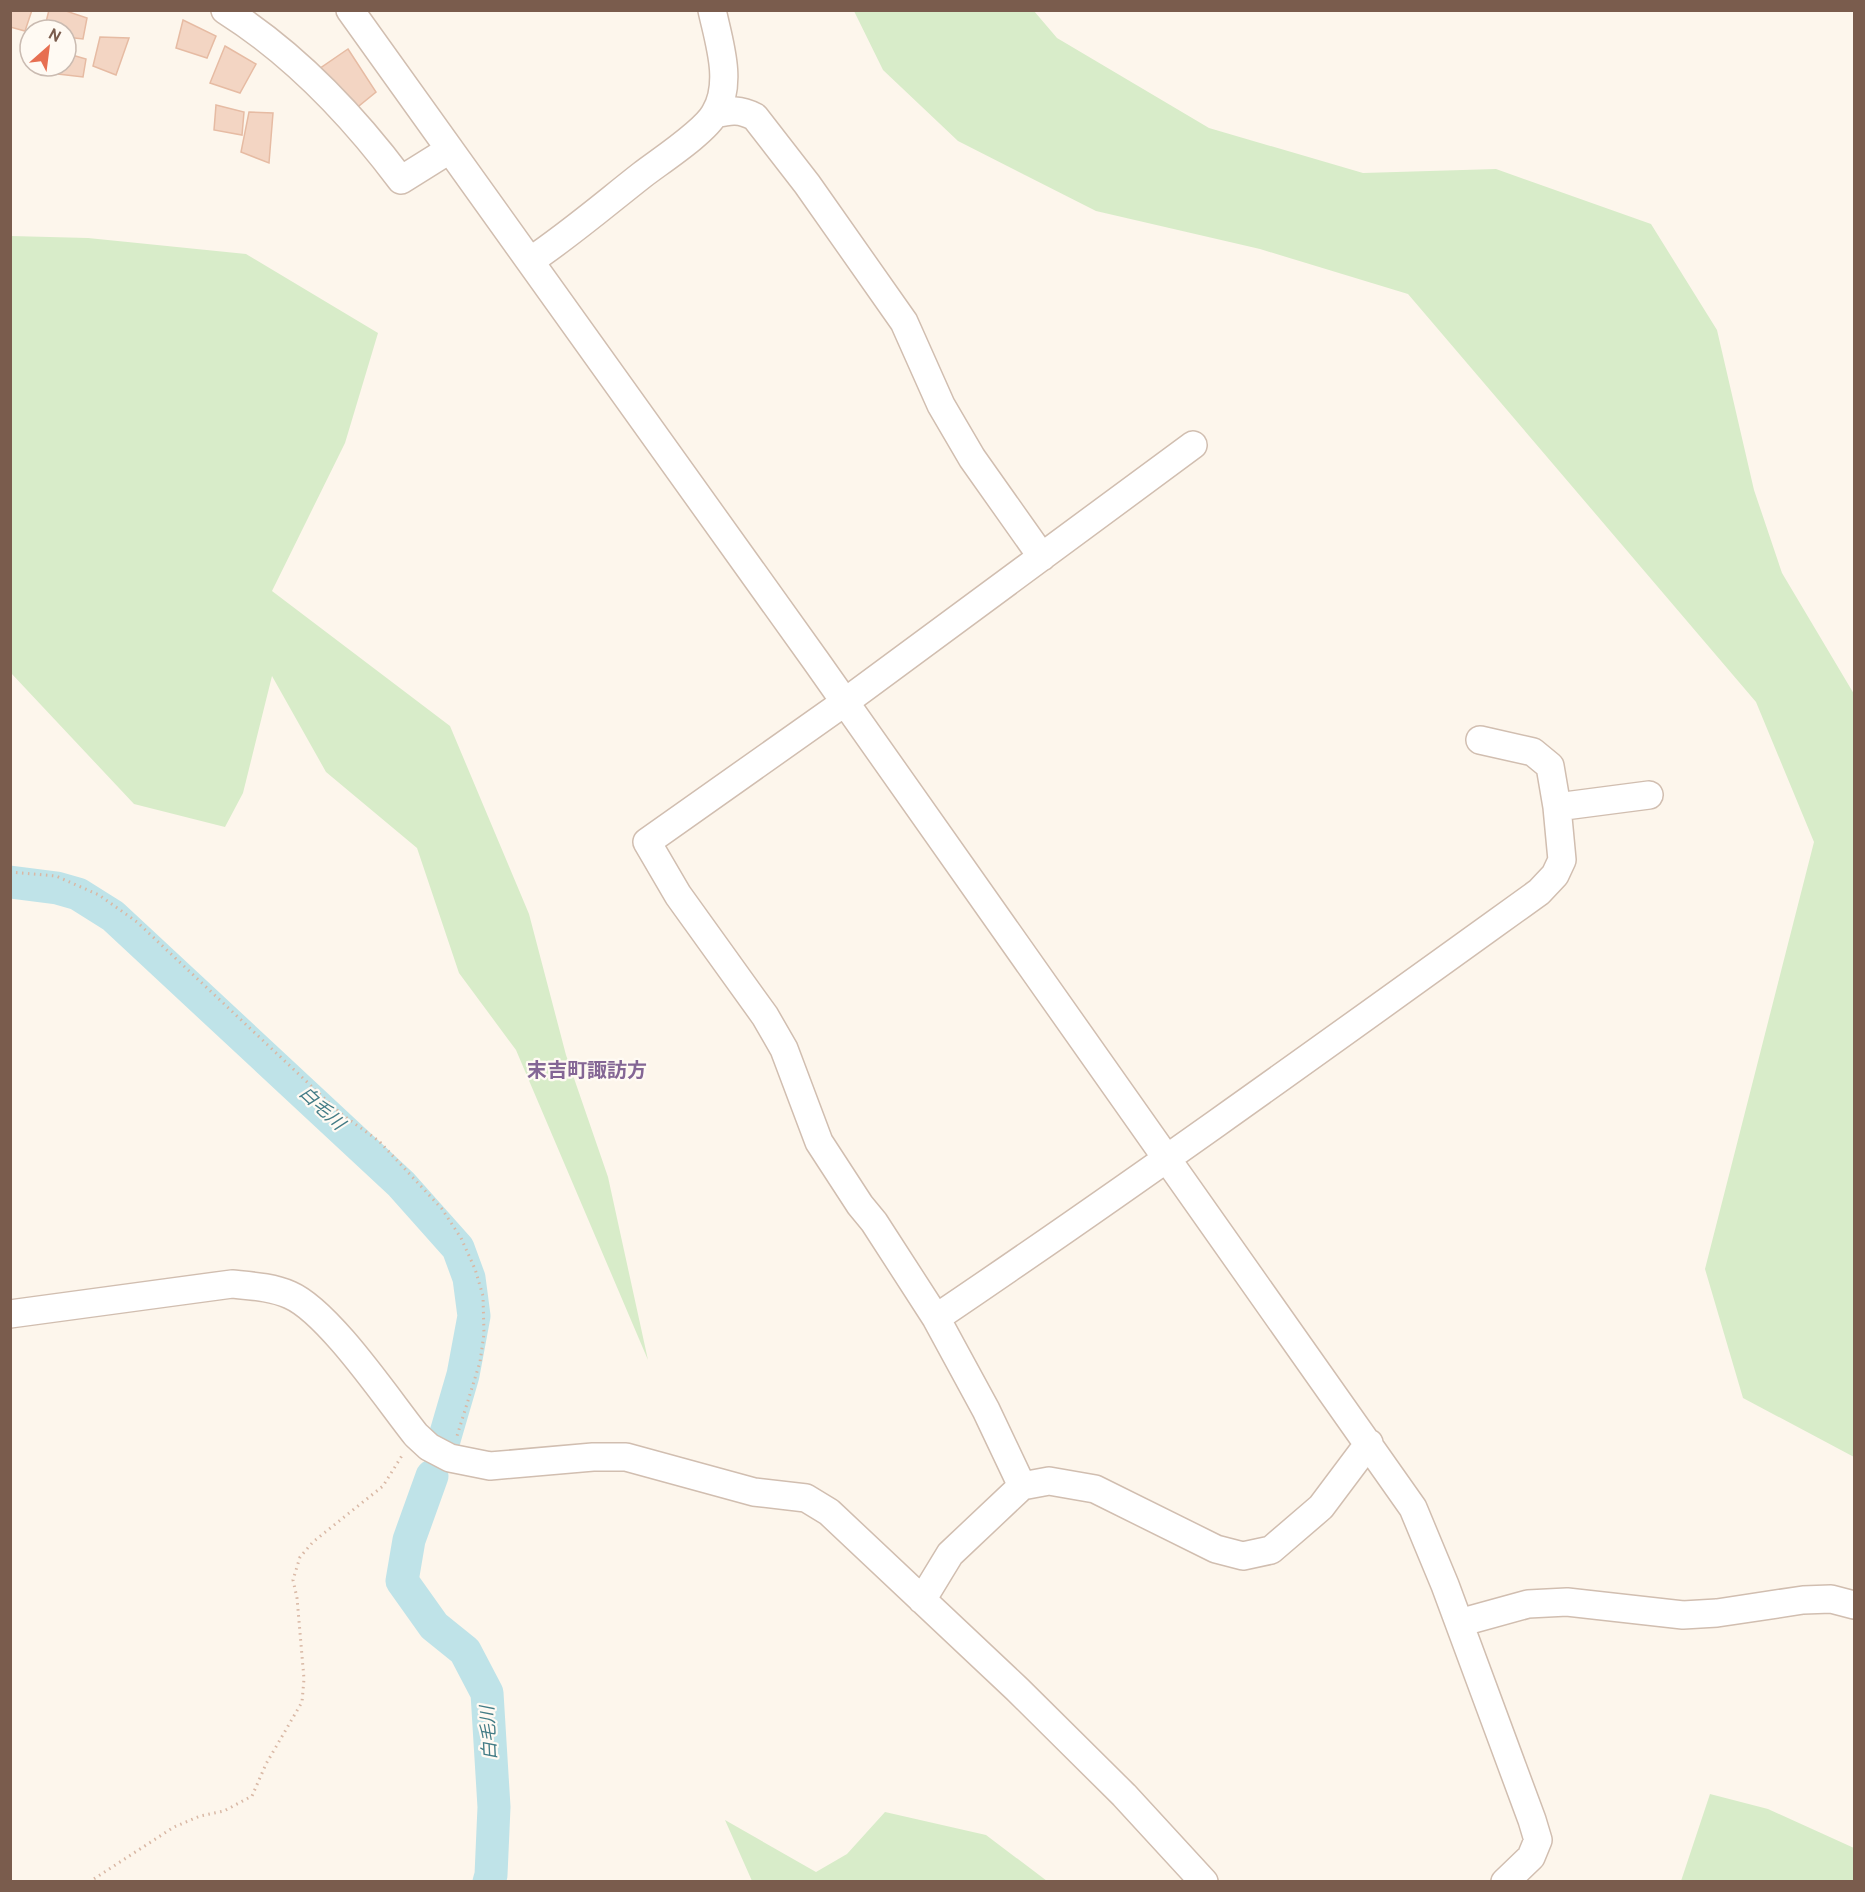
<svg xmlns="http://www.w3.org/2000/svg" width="1865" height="1892" viewBox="0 0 1865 1892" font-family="Overpass,'Noto Sans JP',sans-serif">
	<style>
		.green { fill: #d8ecc9 }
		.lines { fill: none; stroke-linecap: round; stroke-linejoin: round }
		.river { stroke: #bfe3e8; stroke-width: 33 }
		.building { fill: #f3d5c3; stroke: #e6bba3; stroke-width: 1.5 }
		.minor-casing { stroke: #d1beb0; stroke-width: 30 }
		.path { stroke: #d9b8a5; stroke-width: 3; stroke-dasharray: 1.5 4.5; stroke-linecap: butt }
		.minor { stroke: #fff; stroke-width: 27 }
		.labels { text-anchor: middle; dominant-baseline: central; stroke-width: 4.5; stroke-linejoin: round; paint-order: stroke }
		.water-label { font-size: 18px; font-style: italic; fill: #437c86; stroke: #fffaf3 }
		.quarter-label { font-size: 20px; font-weight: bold; fill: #846695; stroke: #fffaf3 }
	</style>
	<rect width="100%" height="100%" fill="#fdf6ec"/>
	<path class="green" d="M854,11H1034L1057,38L1209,128L1363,173L1496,169L1651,224L1717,330L1754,490L1782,573L1854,694V1457L1743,1398L1705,1269L1814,842L1756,702L1408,294L1260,249L1096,211L958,141L883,70Z
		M11,236L88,238L246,254L378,333L345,443L272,591L450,726L529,914L566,1055L608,1177L648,1360L516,1050L459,973L417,848L326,772L272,676L243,793L225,827L134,804L11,673Z
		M1710,1794L1768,1809L1854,1848V1881H1681Z
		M885,1812L986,1835L1047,1881H752L725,1820L816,1872L847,1854Z"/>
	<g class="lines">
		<path class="river" d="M10,882L57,888L78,894L113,916L401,1184L458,1248L469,1278L474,1316L463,1375L444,1440
			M432,1476L409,1540L402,1581L434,1626L465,1651L487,1693L494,1807L491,1875L489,1882"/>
	</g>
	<path class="building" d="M10,10H32L25,31L10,27Z
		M49,10H63L87,18L83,39L66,37V30H44Z
		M183,20L216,36L207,58L176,48Z
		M100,37L129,38L116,75L93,66Z
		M66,46L75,49L72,55L86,59L83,77L41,72L43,66H66Z
		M225,46L256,64L240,93L210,83Z
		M348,49L376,92L354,110L319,69Z
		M216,105L244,112L242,135L214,130Z
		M249,112L273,113L269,163L241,152Z"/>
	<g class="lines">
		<g class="minor-casing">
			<path id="minor" d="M225,10C293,53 353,116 401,180L449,150
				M350,10L816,661L1413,1508L1445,1585L1532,1820L1538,1840L1531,1857L1505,1882
				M715,114C731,110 740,109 755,117L807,184L904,322L941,405L972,458L1042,557
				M530,261C569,235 605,204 642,175C660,161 705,132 715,113C733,83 719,42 712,10
				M1557,807L1649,795
				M10,1314L232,1284C252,1286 272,1287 290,1295C329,1312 388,1400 416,1435L429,1447L450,1458L490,1466L593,1457H626L754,1492L806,1498L829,1512L1017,1689L1124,1795L1204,1882
				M936,1318C1140,1180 1339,1036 1539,892L1555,875L1562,860L1557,807L1550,766L1533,752L1480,740
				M1022,1486L986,1410L936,1318L874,1222L860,1205L819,1142L784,1049L765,1016L678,895L647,842L845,702L1193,445
				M922,1600L950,1554L1022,1486L1049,1481L1095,1489L1216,1549L1243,1556L1271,1550L1321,1507L1369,1443
				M1459,1623L1528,1604L1567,1602L1683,1615L1717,1613L1803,1600L1831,1599L1854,1605"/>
		</g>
		<path class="path" d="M10,872L56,876L99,895L137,922L340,1113L379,1141L442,1209L461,1238L475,1269L483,1296L484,1334L480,1362L457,1436
			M89,1882L174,1827L200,1816L224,1811L252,1796L266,1764L302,1702L304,1679L297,1598L293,1580L300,1557L313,1542L383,1486L403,1454"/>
		<use href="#minor" class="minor"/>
	</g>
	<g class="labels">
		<g class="water-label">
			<text transform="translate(321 1109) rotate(43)">白毛川</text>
			<text transform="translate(490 1733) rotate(-93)">白毛川</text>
		</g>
		<g class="quarter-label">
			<text x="587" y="1072">末吉町諏訪方</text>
		</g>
	</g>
	<rect width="1865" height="1892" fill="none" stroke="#7a5c4d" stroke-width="24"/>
	<g transform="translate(48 48) rotate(28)"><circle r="28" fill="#fffaf3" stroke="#cabbb1" stroke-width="1.5"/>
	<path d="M0-4.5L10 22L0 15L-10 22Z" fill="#e76f51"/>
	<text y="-9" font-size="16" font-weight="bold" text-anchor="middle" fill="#7a5c4d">N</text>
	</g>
</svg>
